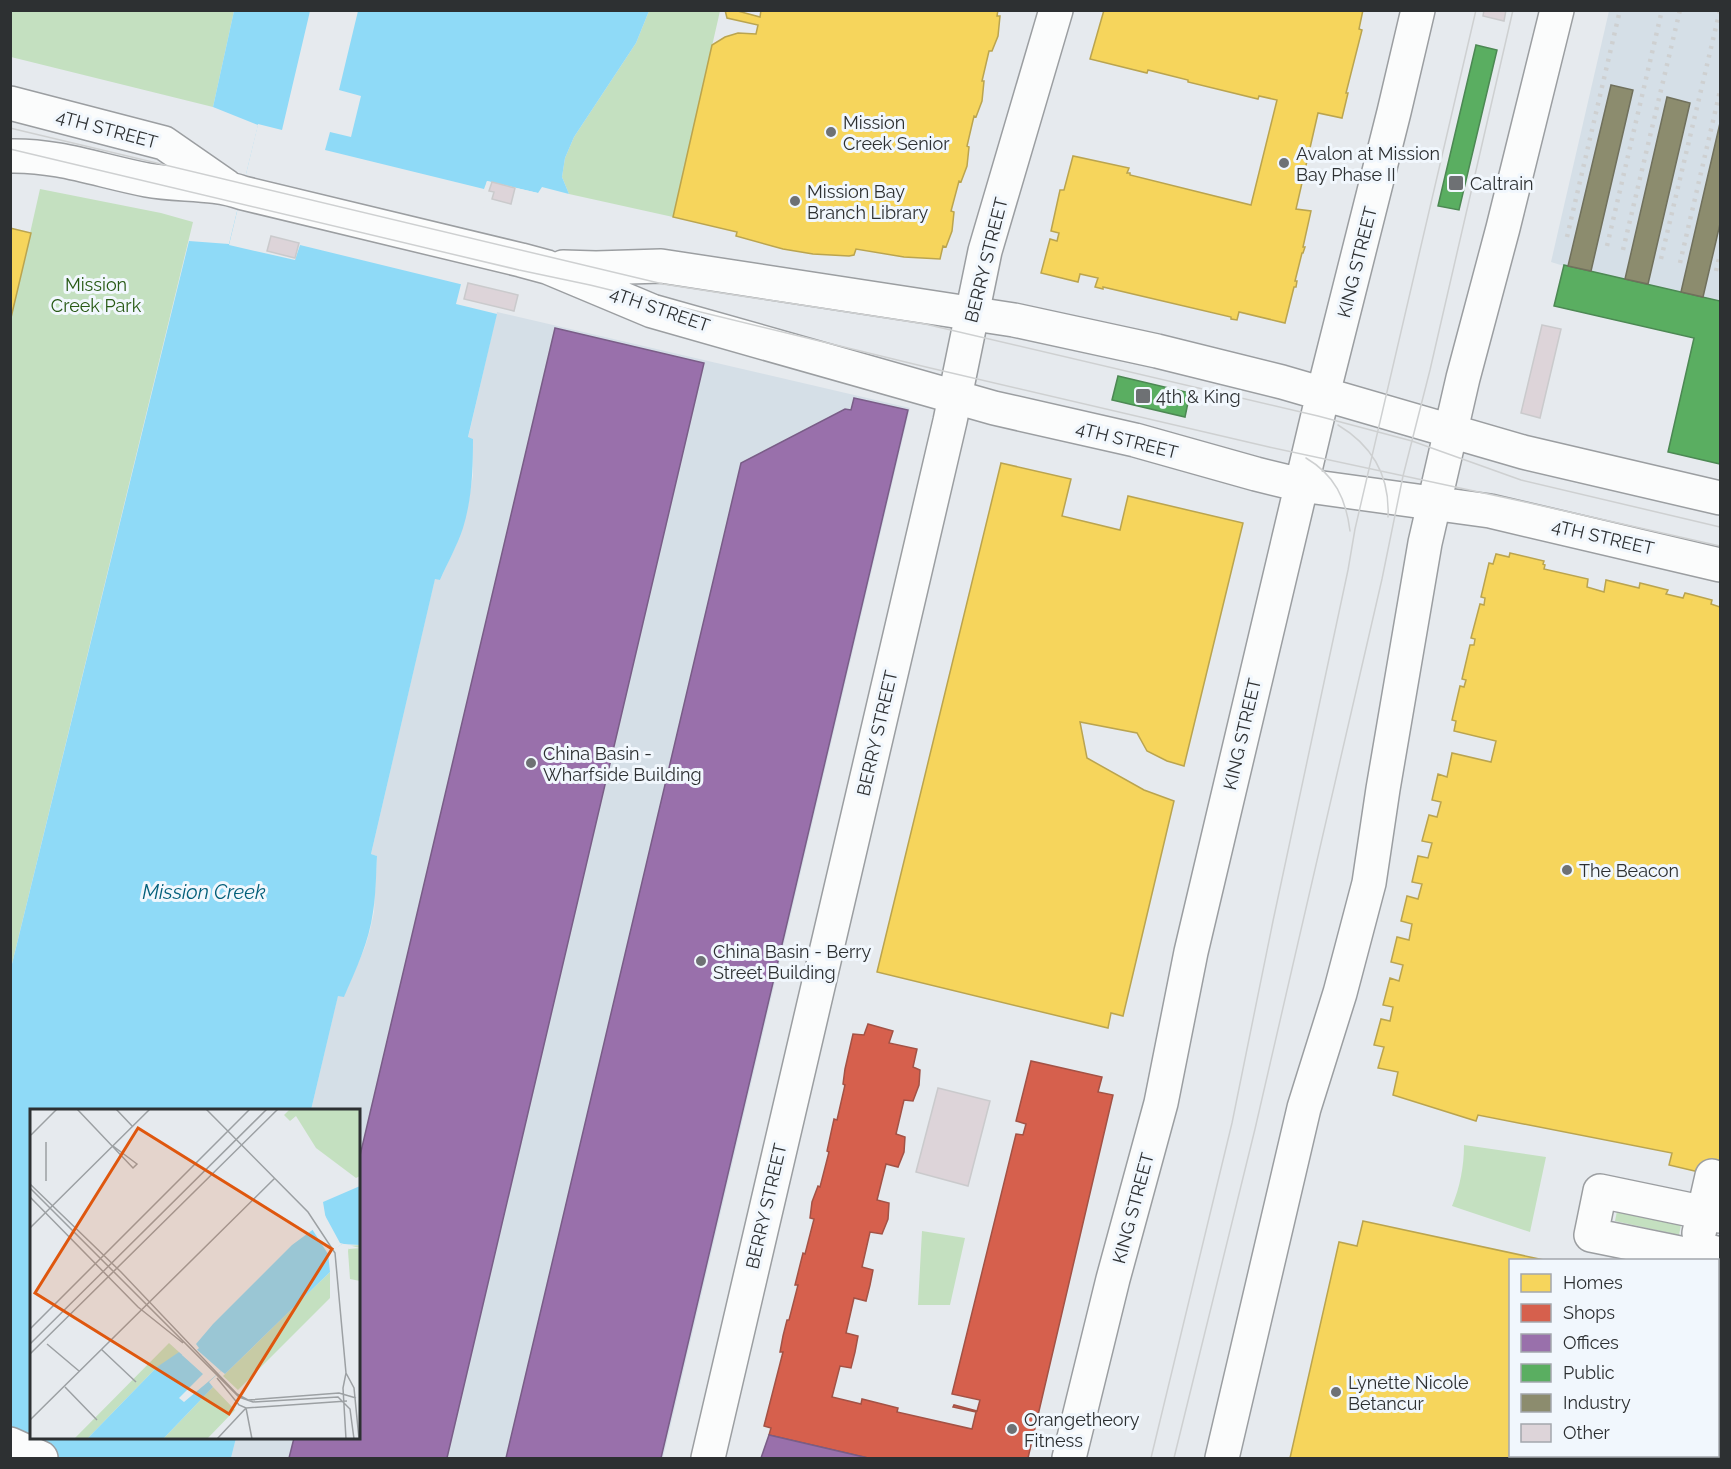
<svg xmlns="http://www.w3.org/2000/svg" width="1731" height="1469" viewBox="0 0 1731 1469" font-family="Raleway,sans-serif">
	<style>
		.built { fill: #d5dfe7 }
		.green { fill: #c4e0c0 }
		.water { fill: #8fdaf7 }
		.pier { fill: #e6eaee }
		.homes { fill: #f6d55c; stroke: #baa44f; stroke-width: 1.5 }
		.shops { fill: #d6604d; stroke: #a35245; stroke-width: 1.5 }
		.offices { fill: #9970ab; stroke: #795d87; stroke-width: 1.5 }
		.public { fill: #5aae61; stroke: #4c8853; stroke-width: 1.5 }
		.industry { fill: #8c8c6e; stroke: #70705c; stroke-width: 1.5 }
		.building { fill: #ddd4d9; stroke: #cacacc; stroke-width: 1.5 }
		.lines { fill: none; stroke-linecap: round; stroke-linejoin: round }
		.minor-casing { stroke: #9b9ea1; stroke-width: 36 }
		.major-casing { stroke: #9b9ea1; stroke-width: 36 }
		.minor { stroke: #fbfcfc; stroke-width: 33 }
		.major { stroke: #fbfcfc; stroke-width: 33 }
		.tram { stroke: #ced0d1; stroke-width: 1.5 }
		.rail { stroke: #ced0d1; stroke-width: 4.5; stroke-dasharray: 3 6; stroke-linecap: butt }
		.poi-dot { fill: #6e7174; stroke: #f1f7fd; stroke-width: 2 }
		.labels { text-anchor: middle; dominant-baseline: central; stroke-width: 6; stroke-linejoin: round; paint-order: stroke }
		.poi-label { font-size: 18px; fill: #2d3032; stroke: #f1f7fd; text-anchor: start }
		.street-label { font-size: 18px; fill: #2d3032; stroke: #f1f7fd }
		.park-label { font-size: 18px; fill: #275914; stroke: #f1f7fd }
		.water-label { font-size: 20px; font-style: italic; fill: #035f7a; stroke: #f1f7fd }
		.inset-road { fill: none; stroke: #9ca0a3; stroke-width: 1.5 }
		.view { fill: #df570e; fill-opacity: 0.15; stroke: #df570e; stroke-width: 3 }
		.inset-edge { fill: none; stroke: #2d3032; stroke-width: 3 }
	</style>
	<rect width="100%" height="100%" fill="#e6eaee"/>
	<path class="built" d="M1609,11H1720V464L1668,452L1694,338L1554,306L1564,266L1551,262Z
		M497,312L910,408L663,1458H231L236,1438H358V1110H311L338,995L344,996L365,947L370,930L374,912L377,856L371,854L435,578L440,580L456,545L467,511L473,475V439L468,438Z"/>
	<path class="green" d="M10,11H234L213,107L11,57Z
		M649,11H720L673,217L569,194L562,177L565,158L574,137L636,43Z
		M40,189L161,213L193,222L11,968L10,322Z
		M1464,1145L1546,1157L1530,1232L1452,1206C1460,1187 1464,1166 1464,1145Z
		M1618,1206L1682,1220L1679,1235L1615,1221Z
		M922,1231L965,1238L950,1305H918Z"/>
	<path class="water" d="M234,11H649L636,43L574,137L565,158L562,177L569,194L542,187L538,193L487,181L456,304L497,314L468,437L473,439C473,469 472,499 463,528C457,546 448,562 440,580L435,579L371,854L377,856C376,874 376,894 373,912C369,942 356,969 344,997L338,996L311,1110H32V1438H236L231,1458H11V968L189,241L229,244L258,125L213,107Z"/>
	<path class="pier" d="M310,11H358L339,90L361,96L351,137L330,132L325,150L484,189L487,181L538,193L537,196L489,184L464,285L300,245L295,260L229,245L258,124L282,130Z"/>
	<path class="homes" d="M725,10H734L760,17L761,10H998L997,16H1000L998,36L992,51H989L982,81H984L982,101L976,117L974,116L967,146L969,147L967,166L961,182L959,181L951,211L954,212L952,231L946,247L943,246L940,259L904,257L856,249L854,255L849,256L813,254L783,249L736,236L737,232L673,217L712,45L725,37L738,33L756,34L758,25L727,18Z
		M1104,10H1363L1359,29L1362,30L1346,93H1348L1342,118L1318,113L1296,209L1311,211L1303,247H1305L1303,253H1302L1295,281H1297L1296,287H1294L1285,323L1239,312L1237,320L1231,319V317L1103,287V289L1095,287L1098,278L1080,274L1078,282L1041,273L1050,239L1057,241L1059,233L1051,231L1060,190H1064L1073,156L1129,168L1127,173H1130V175L1251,205L1277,100L1259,96L1258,99L1188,82V80L1148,70L1147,73L1090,59Z
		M10,228L31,233L10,322Z
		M1001,463L1071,479L1062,516L1120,530L1128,496L1243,523L1184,766L1167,761L1147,751L1137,733L1080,722L1087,758L1144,790L1174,801L1123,1016L1111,1013L1108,1028L877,972Z
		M1510,553L1544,561L1543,564L1545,565L1544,569L1588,579L1587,587L1604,592L1606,580L1639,588L1640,583L1668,590L1666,594L1683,598L1685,593L1712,600L1711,604L1720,607V1177L1669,1165L1672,1153L1478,1115L1476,1121L1393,1095L1398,1072L1378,1068L1384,1047L1374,1045L1381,1019L1390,1021L1393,1007L1383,1005L1390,978L1399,981L1403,965L1391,962L1397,937L1409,940L1412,924L1401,921L1407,896L1418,899L1422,884L1412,882L1418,856L1428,858L1432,843L1422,841L1429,815L1437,817L1441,802L1432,800L1438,774L1447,777L1452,753L1491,762L1496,741L1454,731L1456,721L1452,720L1460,686L1464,687L1466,680L1462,679L1470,645H1474L1475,639L1471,638L1480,604L1484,605L1485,598L1481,597L1489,563L1493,564L1496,554L1509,557Z
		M1363,1221L1544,1260H1510V1456H1696L1695,1458H1290L1339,1242L1357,1246Z
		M1718,1298L1720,1299V1345L1718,1359Z"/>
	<path class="shops" d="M868,1024L893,1031L889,1043L917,1049L913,1067L920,1070L919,1085L913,1101L904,1100L896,1134L905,1137L904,1152L898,1167L886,1164L877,1200L889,1203L888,1219L882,1234L870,1232L862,1267L873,1270L870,1285L866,1301L854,1298L846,1333L858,1336L855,1352L851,1368L840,1366L832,1397L861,1404L862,1399L898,1408L897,1412L972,1429L976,1412L953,1407L954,1405L977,1411L980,1400L952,1394L1016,1134L1023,1135L1026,1124L1016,1121L1031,1061L1102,1077L1098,1092L1113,1095L1028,1458H868L769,1435L771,1428L764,1426L783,1352H780L783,1336L787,1320H789L798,1285H795L803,1253L805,1254L814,1219L810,1218L812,1202L818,1186L820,1187L829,1152L827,1151L834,1119L837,1120L845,1085L843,1084L845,1069L853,1034L864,1035Z"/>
	<path class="offices" d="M555,328L704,363L447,1458H289L294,1438H358V1164Z
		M854,398L908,410L661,1458H506L741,463L845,409L851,410Z
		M769,1435L868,1458H761Z"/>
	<path class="public" d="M1476,45L1497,50L1459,210L1438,206Z
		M1564,265L1720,301V464L1668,452L1694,338L1554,306Z
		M1118,376L1190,393L1185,417L1112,400Z"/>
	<path class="industry" d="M1611,85L1633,90L1591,271L1568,266Z
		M1667,97L1690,103L1648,284L1625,279Z
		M1720,123V224L1703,297L1681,292Z"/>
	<path class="building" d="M1484,10H1506L1504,21L1483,16Z
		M492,182L515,188L511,204L492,199L494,192L489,191Z
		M271,236L299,243L295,258L267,251Z
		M468,283L518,295L514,311L464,299Z
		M1542,325L1561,329L1540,418L1521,413Z
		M938,1088L990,1101L968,1186L916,1172Z"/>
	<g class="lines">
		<g class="minor-casing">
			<path id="minor" d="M1720,1216L1600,1191L1591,1235L1694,1256L1712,1252L1720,1254
				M1699,1233L1712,1176
				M708,1458L950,421L985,251L1056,10"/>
		</g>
		<g class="major-casing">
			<path id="major" d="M10,103L164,143L226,186
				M10,156C59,155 100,171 147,180C179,186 212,182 243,193L521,260L547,267L652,311L994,408L1135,440L1256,474L1301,485L1490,511L1720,565
				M563,267L596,268L661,266L1014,320L1157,351L1282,382L1523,452L1720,498
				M10,1444L41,1458
				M1069,1458L1113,1279L1161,1103L1191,952L1323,394L1394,112L1418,10
				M1222,1458L1304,1108L1340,993L1369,883L1383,789L1425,543L1463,378L1503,228L1557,10"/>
		</g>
		<use href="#minor" class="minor"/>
		<use href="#major" class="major"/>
		<path class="tram" d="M10,128L663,284L925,324L1318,416L1412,441L1521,480L1720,527
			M10,149L519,270L590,285L926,367L1269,447L1516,500L1720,546
			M1338,425C1373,446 1390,476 1388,517
			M1306,458C1335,475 1346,499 1350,531
			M1151,1458L1232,1123L1273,921L1348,570L1355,529L1476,10
			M1174,1458L1255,1129L1382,579L1403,476L1430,370L1513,10"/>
		<path class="rail" d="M1567,237L1620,10
			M1607,246L1662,10
			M1623,250L1680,10
			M1661,259L1720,10
			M1680,263L1720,91
			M1716,271L1720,254"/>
	</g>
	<g class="poi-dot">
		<circle cx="831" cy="132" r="6"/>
		<circle cx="1284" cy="163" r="6"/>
		<rect x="1448" y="175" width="16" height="16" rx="3"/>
		<circle cx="795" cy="201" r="6"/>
		<rect x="1135" y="388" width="16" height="16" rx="3"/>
		<circle cx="531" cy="763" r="6"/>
		<circle cx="1567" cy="870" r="6"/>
		<circle cx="701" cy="961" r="6"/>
		<circle cx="1336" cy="1392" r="6"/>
		<circle cx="1012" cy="1429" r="6"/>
	</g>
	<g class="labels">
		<g class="poi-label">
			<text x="843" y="122">Mission<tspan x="843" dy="21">Creek Senior</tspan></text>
			<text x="1296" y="153">Avalon at Mission<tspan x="1296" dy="21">Bay Phase II</tspan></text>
			<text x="1470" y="183">Caltrain</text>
			<text x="807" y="191">Mission Bay<tspan x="807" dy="21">Branch Library</tspan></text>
			<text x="1156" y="396">4th &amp; King</text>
			<text x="543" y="753">China Basin -<tspan x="543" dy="21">Wharfside Building</tspan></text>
			<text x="1579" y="870">The Beacon</text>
			<text x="713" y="951">China Basin - Berry<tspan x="713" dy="21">Street Building</tspan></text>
			<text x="1348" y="1382">Lynette Nicole<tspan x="1348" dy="21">Betancur</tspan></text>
			<text x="1024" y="1419">Orangetheory<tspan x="1024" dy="21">Fitness</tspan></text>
		</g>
		<g class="street-label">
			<text transform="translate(107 129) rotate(15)">4TH STREET</text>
			<text transform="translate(986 260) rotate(-76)">BERRY STREET</text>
			<text transform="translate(1357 262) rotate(-76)">KING STREET</text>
			<text transform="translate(660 309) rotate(19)">4TH STREET</text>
			<text transform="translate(1127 440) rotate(14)">4TH STREET</text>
			<text transform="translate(1603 537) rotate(13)">4TH STREET</text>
			<text transform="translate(877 733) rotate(-77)">BERRY STREET</text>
			<text transform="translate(1242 734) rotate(-77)">KING STREET</text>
			<text transform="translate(766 1206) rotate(-77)">BERRY STREET</text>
			<text transform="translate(1133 1208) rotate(-75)">KING STREET</text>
		</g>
		<g class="park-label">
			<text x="96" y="284">Mission<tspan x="96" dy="21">Creek Park</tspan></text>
		</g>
		<g class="water-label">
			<text x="204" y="892">Mission Creek</text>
		</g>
	</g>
	<g transform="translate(30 1109)">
		<rect width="330" height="330" fill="#e6eaee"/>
		<path d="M260,0H330V67L326,69L286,39L266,7L260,12L254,6ZM330,136V172L320,170L318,142L319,137ZM300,163V189L208,281L193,267ZM139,234L149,243L147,248L127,258L57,330H44ZM183,278L205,301L177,330H133Z" fill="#c4e0c0"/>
		<path d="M330,77V136L312,135L298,144L300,163L195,265L191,262L179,273L183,278L133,330H57L127,258L149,243L157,250L169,239L166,235L183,215L262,136L296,111L293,93Z" fill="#8fdaf7"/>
		<path d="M291,99L310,134L330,139L319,140L312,135L298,145L282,120L292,110ZM165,239L191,262L154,293L149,289L173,265L152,246Z" fill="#e6eaee"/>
		<path class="inset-road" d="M47,0L103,59L107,55L83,37M86,0L103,18M176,0L278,103L305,144L316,264L313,279L316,330M1,26L27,0M16,72V33M0,75L91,163L207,285L218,291L309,284L326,289M0,79L209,288L223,293L308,288L320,300L324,330M0,88L108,198L153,234M0,119L120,0M0,220L220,0M0,235L237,0M17,235L49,262M71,240L106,273M0,245L248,0M316,264L324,279L329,330M187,269L209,296L216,299L317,292M35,278L67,311M216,299L222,330M0,311L245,69M187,330L216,299"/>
		<path class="view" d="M108,19L302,140L199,305L5,184Z"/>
		<rect width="330" height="330" class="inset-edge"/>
	</g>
	<rect width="1731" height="1469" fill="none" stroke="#2d3032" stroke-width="24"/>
	<rect x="1509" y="1259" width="210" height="198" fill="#f1f7fd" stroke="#a3a7ac" stroke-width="1.5"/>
	<rect x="1521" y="1274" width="30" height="18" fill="#f6d55c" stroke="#a3a7ac" stroke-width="1.5"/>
	<text x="1563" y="1289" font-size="18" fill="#2d3032">Homes</text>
	<rect x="1521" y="1304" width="30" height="18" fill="#d6604d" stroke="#a3a7ac" stroke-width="1.5"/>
	<text x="1563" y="1319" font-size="18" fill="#2d3032">Shops</text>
	<rect x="1521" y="1334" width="30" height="18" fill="#9970ab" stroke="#a3a7ac" stroke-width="1.5"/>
	<text x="1563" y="1349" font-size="18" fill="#2d3032">Offices</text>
	<rect x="1521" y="1364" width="30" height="18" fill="#5aae61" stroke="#a3a7ac" stroke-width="1.5"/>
	<text x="1563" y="1379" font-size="18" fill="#2d3032">Public</text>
	<rect x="1521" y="1394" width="30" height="18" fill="#8c8c6e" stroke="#a3a7ac" stroke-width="1.5"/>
	<text x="1563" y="1409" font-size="18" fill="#2d3032">Industry</text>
	<rect x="1521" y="1424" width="30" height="18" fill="#ddd4d9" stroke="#a3a7ac" stroke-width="1.5"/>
	<text x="1563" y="1439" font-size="18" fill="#2d3032">Other</text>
</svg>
